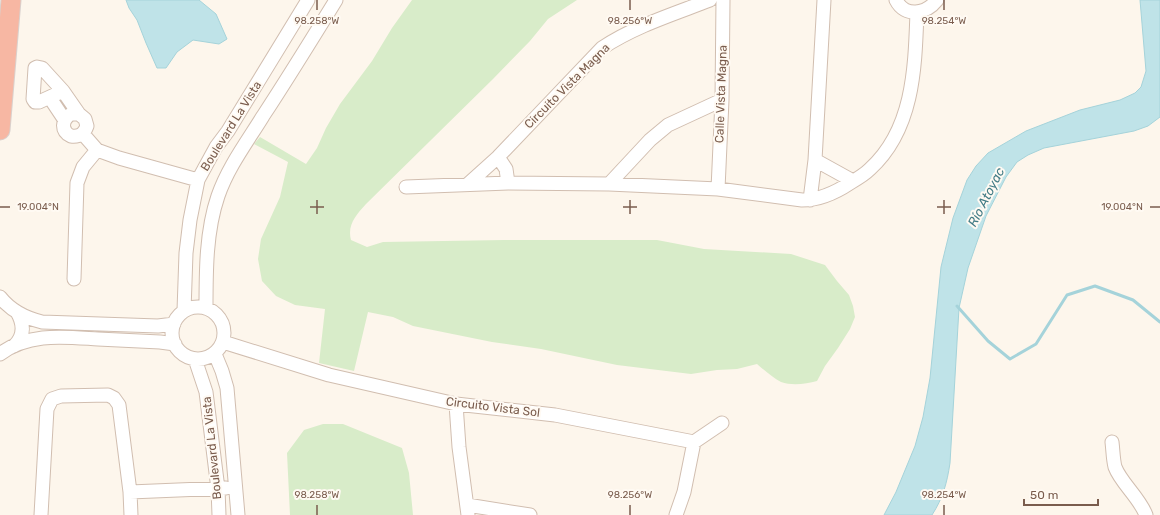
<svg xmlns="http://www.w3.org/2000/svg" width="1160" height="515" viewBox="0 0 1160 515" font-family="Rubik,sans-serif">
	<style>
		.green { fill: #d8ecc9 }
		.water { fill: #bfe3e8; stroke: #a5d3da }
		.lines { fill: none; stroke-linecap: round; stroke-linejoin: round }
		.stream { stroke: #a5d3da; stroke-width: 3 }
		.minor-casing { stroke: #d1beb0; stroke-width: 15 }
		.highway-casing { stroke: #dad1cd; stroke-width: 21 }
		.minor { stroke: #fff; stroke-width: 13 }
		.highway { stroke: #f7b7a3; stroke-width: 19 }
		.ticks { fill: none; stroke: #7a5c4d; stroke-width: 1.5 }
		.labels { text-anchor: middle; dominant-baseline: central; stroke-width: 4; stroke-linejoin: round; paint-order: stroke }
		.street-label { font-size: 12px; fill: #7a5c4d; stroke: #fffaf3 }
		.water-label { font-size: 13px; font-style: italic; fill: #437c86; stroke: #fffaf3 }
		.ticks-label { font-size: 10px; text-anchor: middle; fill: #7a5c4d; stroke: #fffaf3; stroke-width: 4; stroke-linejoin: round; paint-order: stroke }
	</style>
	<rect width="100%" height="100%" fill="#fdf6ec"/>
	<path class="green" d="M412,0H577L548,19L530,41L493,79L366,204C356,215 347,225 351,240L367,247L383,242L504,240H657L704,249L791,254L825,265L837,281L849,295L853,306L855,317L850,329L838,348L825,366L817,381C806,384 792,386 781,382C773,378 764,370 757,364L737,369L717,370L691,374L617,365L541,349L492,342L413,326L393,317L368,312L354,371L319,363L325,309L295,305L276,296L262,281L258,259L261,239L280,197L288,162L254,144L260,137L306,164L317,148L326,128L340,104L372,61L392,28Z
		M323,424H343L402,448L409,473L413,515H290L287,453L304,430Z"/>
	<path class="water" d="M126,0H199L216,14L227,39L219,44L193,40L177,52L166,68H157L146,43L137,20L129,8Z
		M1140,0H1160V117L1148,126L1134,131L1044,148L1028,155L1017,162L1006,177L986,216L968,268L959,308L950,463C947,483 943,498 932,515H884L896,492L915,446L923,417L930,378L941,267L953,218L967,180L976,166L988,153L1026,131L1080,110L1120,100L1135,93L1141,87L1146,71Z"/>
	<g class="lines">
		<path class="stream" d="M957,306L988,341L1010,359L1036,344L1067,295L1095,286L1133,300L1160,322"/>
		<g class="minor-casing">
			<path id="minor" d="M896,0C905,18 926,14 937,0
				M63,91L39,102H35L33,99L35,68L37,67L42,68L63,91L79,114L85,119L87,126C84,134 80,137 71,136C61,131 61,120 71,114H79
				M50,98L64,119
				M83,134L97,150L119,158L198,180
				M498,157L506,169L508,183
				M815,160L853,181
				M468,184L498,157L602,48C635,26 674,14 710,0
				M609,184L650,140L668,125L722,100
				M406,187L508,183L609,184L718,189L802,200C820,200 835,193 850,183C857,179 864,175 870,169C914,129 915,67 917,12
				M718,189L722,100L723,0
				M810,200L815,160L824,0
				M74,279L77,183L83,167L97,150
				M0,297C11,311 25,318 42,322L158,326L174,324
				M172 333a26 26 0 1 1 52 0a26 26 0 1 1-52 0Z
				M206,308C206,271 206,231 218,196C228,167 247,142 263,116C288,78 312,39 336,0
				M184,311L186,253L190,220L198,180L216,147L228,131L308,0
				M223,342L329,375L456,404L555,415L694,442
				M14,346C25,336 24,324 17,312
				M0,354C29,332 65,337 98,339C119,340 140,341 160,342L175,344
				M215,354L222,371L227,388L238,515
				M195,359L206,392L218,489L219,515
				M456,404L459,447L468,515
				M694,442L722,423
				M1112,442C1113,450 1113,459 1115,467C1121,483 1139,497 1146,515
				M130,492L226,488
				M467,505L530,515
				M41,515L47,409L52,399L61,396L108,395L114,398L119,405L130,492L131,515
				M676,515L684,492L694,442"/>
		</g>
		<g class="highway-casing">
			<path id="highway" d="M0,130L11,0"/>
		</g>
		<use href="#minor" class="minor"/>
		<use href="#highway" class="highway"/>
	</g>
	<path class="ticks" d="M317,0V10M630,0V10M944,0V10M317,200V214M630,200V214M944,200V214M0,207H10M310,207H324M623,207H637M937,207H951M1150,207H1160M317,505V515M630,505V515M944,505V515"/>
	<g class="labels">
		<g class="street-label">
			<text transform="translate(567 86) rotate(-45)">Circuito Vista Magna</text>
			<text transform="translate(721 94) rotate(-88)">Calle Vista Magna</text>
			<text transform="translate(231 126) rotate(-58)">Boulevard La Vista</text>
			<text transform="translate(493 407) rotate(7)">Circuito Vista Sol</text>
			<text transform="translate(212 448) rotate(-96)">Boulevard La Vista</text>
		</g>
		<g class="water-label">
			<text transform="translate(986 197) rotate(-63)">Río Atoyac</text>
		</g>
	</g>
	<g class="ticks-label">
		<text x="317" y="24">98.258°W</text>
		<text x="630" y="24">98.256°W</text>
		<text x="944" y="24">98.254°W</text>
		<text x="38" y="210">19.004°N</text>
		<text x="1122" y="210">19.004°N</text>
		<text x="317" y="498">98.258°W</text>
		<text x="630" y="498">98.256°W</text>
		<text x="944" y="498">98.254°W</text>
	</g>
	<path d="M1024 499v6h74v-6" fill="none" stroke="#7a5c4d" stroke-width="2"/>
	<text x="1030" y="499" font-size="12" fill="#7a5c4d" stroke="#fffaf3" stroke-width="3" paint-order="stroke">50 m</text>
</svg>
